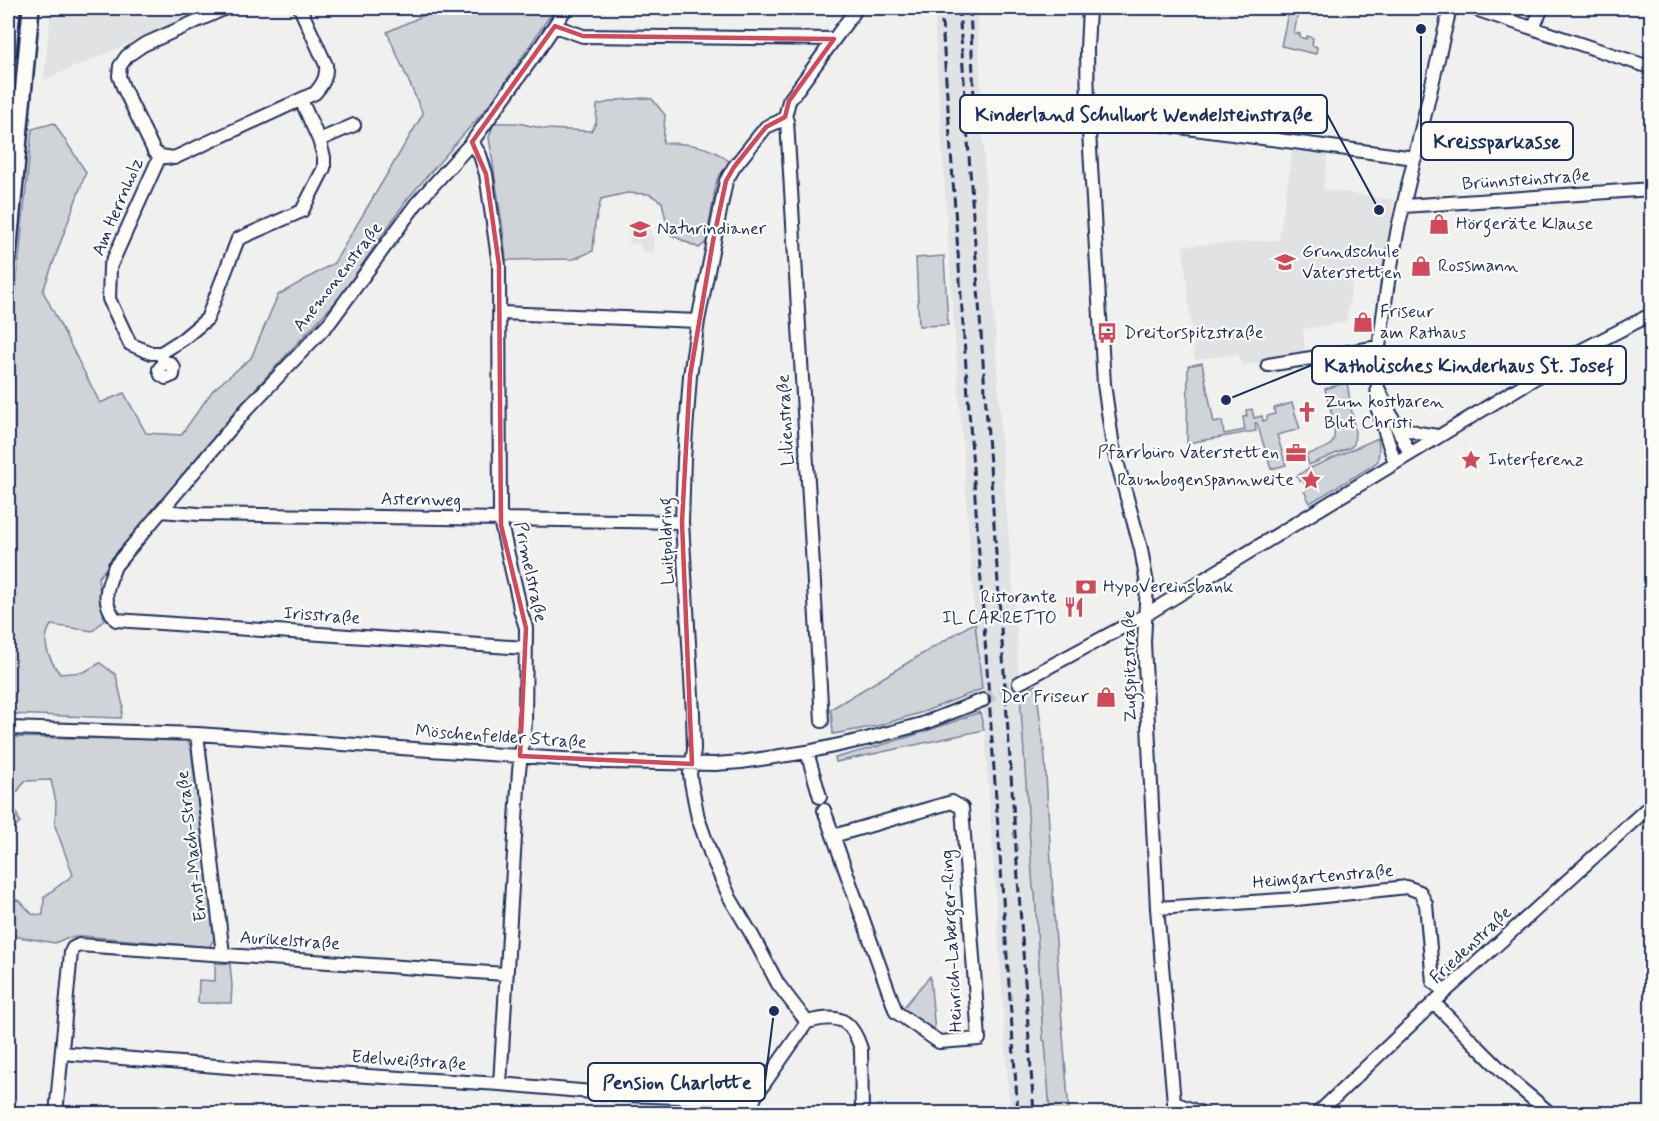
<svg xmlns="http://www.w3.org/2000/svg" width="1659" height="1121" viewBox="0 0 1659 1121" font-family="Mynerve,sans-serif">
	<style>
		.built { fill: #e0e2e3 }
		.green { fill: #d0d3d8; stroke: #76819b; stroke-width: 1.5 }
		.lines { fill: none; stroke-linecap: round; stroke-linejoin: round }
		.minor-tunnel { stroke: #c5c9d1; stroke-width: 12; stroke-dasharray: 12 6; stroke-linecap: butt }
		.minor-casing { stroke: #1b2f5e; stroke-width: 16 }
		.major-casing { stroke: #1b2f5e; stroke-width: 20 }
		.minor { stroke: #fdfcf7; stroke-width: 12 }
		.major { stroke: #fdfcf7; stroke-width: 15 }
		.rail { stroke: #1b2f5e; stroke-width: 3; stroke-dasharray: 9 4.5; stroke-linecap: butt }
		.marked { fill: none; stroke: #d1495b; stroke-width: 4.5; stroke-linejoin: round }
		.labels { text-anchor: middle; dominant-baseline: central; stroke-width: 4.5; stroke-linejoin: round; paint-order: stroke }
		.street-label { font-size: 18px; fill: #1b2f5e; stroke: #fdfcf7 }
		.poi-label { font-size: 18px; fill: #1b2f5e; stroke: #fdfcf7; text-anchor: start }
		.leader { fill: none; stroke: #1b2f5e; stroke-width: 2 }
		.callout-dot { fill: #1b2f5e; stroke: #fdfcf7; stroke-width: 2 }
		.callout { fill: #fdfcf7; stroke: #1b2f5e; stroke-width: 2 }
		.callout-label { font-size: 20px; text-anchor: middle; font-weight: bold; fill: #1b2f5e }
	</style>
	<rect width="100%" height="100%" fill="#f0f0ee"/>
	<filter id="ink" filterUnits="userSpaceOnUse"><feTurbulence type="fractalNoise" baseFrequency=".0167" numOctaves="2"/><feDisplacementMap in="SourceGraphic" scale="12" xChannelSelector="R" yChannelSelector="G"/><feConvolveMatrix kernelMatrix="1 2 1 2 8 2 1 2 1" color-interpolation-filters="sRGB"/></filter>
	<g filter="url(#ink)">
		<path class="built" d="M51,8H208L117,49L44,80Z
			M935,8H977L990,279L992,281L999,401L1001,416L1000,426L1007,517L1018,646L1017,650L1035,893L1043,1040H1045L1050,1113H1010L982,689L975,622L947,224L935,32Z
			M1293,147L1328,152L1323,189L1394,200L1381,282L1353,278L1346,322L1303,329L1305,355L1242,366L1238,354L1195,360L1183,246L1279,240Z
			M630,220L651,221L650,237H654V252L641,251V244L629,243Z"/>
		<path class="green" d="M15,8H25L8,191V85Z
			M440,8H555L492,102L408,198L340,297L243,402L98,578L104,620L93,631L51,625C40,642 49,659 60,674L84,672L100,663L116,675L123,706L121,718L8,714V368L32,129L54,123L86,172L43,291L100,403L124,393L146,433L181,435L213,390L251,358L278,295L334,263L423,114L387,32Z
			M1289,8H1302H1299L1294,33L1300,34V37L1306,39L1307,36L1313,38L1312,45L1317,47L1316,54L1281,46Z
			M644,98L652,99L665,115L663,143C690,144 708,144 730,162L717,179L706,242L699,248L669,234L662,202L649,194L627,193L601,199L595,224L593,251L574,259L506,260L503,230L489,137L494,123H518L546,129L591,131L596,123L597,105L618,100Z
			M944,256L948,325L919,326L916,258Z
			M1202,363L1214,423L1222,421L1224,434L1245,430L1243,417L1247,416L1246,410L1252,409L1254,418L1262,416L1263,421L1267,420V416L1275,414L1274,408L1292,403L1300,429L1277,435L1286,465L1271,469L1257,423H1255L1256,431L1187,443L1188,366Z
			M1347,382L1355,432L1354,444L1351,447L1309,465L1306,455C1313,452 1323,450 1329,446C1342,438 1328,402 1325,389Z
			M1378,438L1379,448L1378,461L1369,468L1310,503L1304,491L1307,489L1303,480L1300,481L1297,476L1306,470Z
			M975,622L982,689L923,712L877,726L833,734L831,709Z
			M1036,685L1045,758L1055,929L1069,1113H1050L1045,1041L1043,1040L1035,893L1033,888L1020,694Z
			M980,712L984,730L836,762L835,758C885,745 933,730 980,712Z
			M8,737L187,740L191,748L215,938L209,947L83,936L66,938L55,943L8,935V898L20,901L32,914L43,915L44,897L73,875L55,826L56,802L51,780L25,781L12,799L20,823L8,834Z
			M215,963L230,964L232,986L231,1003H198L199,980L215,981Z
			M930,976L935,1033L902,1009Z"/>
		<g class="lines">
			<path class="minor-tunnel" d="M983,700L1019,683"/>
			<g class="minor-casing">
				<path id="minor" d="M226,8L143,45L127,56L120,66L119,76L123,87L154,151L160,156L174,158L315,93C323,84 327,77 326,65L300,8
					M1089,8L1087,49L1088,115L1104,384L1113,447L1141,549L1147,584L1144,642L1157,908L1175,1114
					M1472,8L1652,68
					M555,26L583,36L834,39
					M1533,28L1542,8
					M1088,115L1415,158
					M785,117L787,121L822,721
					M319,140L354,125
					M472,142L480,155L486,174L499,265L500,520L519,602C519,611 524,619 526,628L525,724L519,771L500,1084
					M160,156L110,267L109,299L130,344L151,353H161L183,339L207,319L238,239L302,211L324,168V157L319,140L301,100
					M1404,206L1652,189
					M500,313L698,321
					M161,353L164,363L159,369L161,375L166,378L173,375L174,368L170,363H164
					M1268,365L1379,347
					M1379,390L1410,454
					M1397,426L1419,433L1437,436
					M1395,463L1377,407L1379,347L1383,317L1388,282L1398,228L1450,8
					M161,511L198,514L682,522
					M525,648L116,620C101,600 106,589 115,566L247,409L330,322L416,204L472,142L539,49L566,8
					M1019,683L1147,614L1576,353L1652,314
					M8,728L197,734L606,762L715,764L741,762L807,752L866,739L922,724L983,700
					M197,734L223,954
					M807,752L820,797
					M824,810L896,1012L939,1042L979,1039L962,808L952,802L833,836
					M1157,908L1297,899L1407,887L1420,892L1426,904L1433,982L1446,991
					M1434,1003L1515,1084L1551,1114
					M807,1022L778,984L752,935L730,898L711,855L698,818L691,782L690,774L694,750L693,713L682,522L684,459L690,376L698,321L726,181L734,167L766,127L780,121L785,117L789,101L857,8
					M807,1022C837,1014 851,1017 861,1049L862,1114
					M62,1053L252,1069L500,1084L626,1095L754,1100
					M1174,1103L1204,1114
					M56,1114L71,952L73,948L79,945L505,974
					M743,1114L807,1022
					M1317,1114L1446,991L1652,804"/>
			</g>
			<g class="major-casing">
				<path id="major" d="M8,51L12,8
					M8,256L31,8"/>
			</g>
			<use href="#minor" class="minor"/>
			<use href="#major" class="major"/>
			<path class="rail" d="M941,8L1018,1114
				M959,8L1034,1114
				M970,8L975,120"/>
		</g>
	</g>
	<path class="marked" d="M555,26L583,36L834,39L789,101L785,117L766,127L734,167L726,181L713,241L690,376L682,522L692,764L520,756L526,628L501,525L499,265L486,174L472,142Z"/>
	<defs>
		<g id="shop-bare" transform="scale(1.62)"><path d="M-5-2.5h2.3a2.7 3.5 0 0 1 5.4 0H5L5.5 6h-11ZM-1.5-2.5h3a1.5 2.3 0 0 0-3 0Z" fill="#d1495b" stroke="#fdfcf7" stroke-width="2.5" paint-order="stroke"/></g>
		<g id="school-bare" transform="scale(1.62)"><path d="M0-5L7-2L0 1L-7-2ZM-4 1L0 2.5L4 1V4Q0 6-4 4Z" fill="#d1495b" stroke="#fdfcf7" stroke-width="2.5" paint-order="stroke"/></g>
		<g id="bus-bare" transform="scale(1.62)"><path d="M-5-6H5V4H4V6H2V4H-2V6H-4V4H-5ZM-3.5-4V0h7V-4ZM-3.5 1.2v1.5H-2V1.2ZM2 1.2v1.5H3.5V1.2Z" fill="#d1495b" stroke="#fdfcf7" stroke-width="2.5" paint-order="stroke"/></g>
		<g id="church-bare" transform="scale(1.62)"><path d="M-1.2-6h2.4v3.5h3.3v2.4h-3.3V6h-2.4V-.1h-3.3v-2.4h3.3Z" fill="#d1495b" stroke="#fdfcf7" stroke-width="2.5" paint-order="stroke"/></g>
		<g id="office-bare" transform="scale(1.62)"><path d="M-6-3h4V-5.5h4V-3h4V5H-6ZM-1-4.5V-3h2v-1.5ZM-6 0V1H6V0Z" fill="#d1495b" stroke="#fdfcf7" stroke-width="2.5" paint-order="stroke"/></g>
		<g id="sight-bare" transform="scale(1.62)"><path d="M0-6L1.8-2.2L6-1.7L2.9 1.2L3.7 5.4L0 3.3L-3.7 5.4L-2.9 1.2L-6-1.7L-1.8-2.2Z" fill="#d1495b" stroke="#fdfcf7" stroke-width="2.5" paint-order="stroke"/></g>
		<g id="bank-bare" transform="scale(1.62)"><path d="M-6-4H6V4H-6ZM0-2.3a2.3 2.3 0 1 0 0 4.6a2.3 2.3 0 1 0 0-4.6Z" fill="#d1495b" stroke="#fdfcf7" stroke-width="2.5" paint-order="stroke"/></g>
		<g id="restaurant-bare" transform="scale(1.62)"><path d="M-5-6h1v4h1v-4h1v4h1v-4h1v5L-1.5 .5V6h-2V.5L-5-1ZM5-6V6H3V1.5H1.5Q1.5-4 5-6Z" fill="#d1495b" stroke="#fdfcf7" stroke-width="2.5" paint-order="stroke"/></g>
	</defs>
	<g fill-rule="evenodd">
		<use href="#shop-bare" x="1439" y="224"/>
		<use href="#school-bare" x="640" y="229"/>
		<use href="#school-bare" x="1285" y="262"/>
		<use href="#shop-bare" x="1421" y="266"/>
		<use href="#shop-bare" x="1363" y="322"/>
		<use href="#bus-bare" x="1107" y="333"/>
		<use href="#church-bare" x="1307" y="412"/>
		<use href="#office-bare" x="1296" y="453"/>
		<use href="#sight-bare" x="1471" y="460"/>
		<use href="#sight-bare" x="1311" y="480"/>
		<use href="#bank-bare" x="1086" y="587"/>
		<use href="#restaurant-bare" x="1074" y="607"/>
		<use href="#shop-bare" x="1106" y="697"/>
	</g>
	<g class="labels">
		<g class="street-label">
			<text transform="translate(1526 180) rotate(-4)">Brünnsteinstraße</text>
			<text transform="translate(118 207) rotate(-67)">Am Herrnholz</text>
			<text transform="translate(338 277) rotate(-52)">Anemonenstraße</text>
			<text transform="translate(786 420) rotate(-93)">Lilienstraße</text>
			<text transform="translate(421 500) rotate(1)">Asternweg</text>
			<text transform="translate(667 541) rotate(-92)">Luitpoldring</text>
			<text transform="translate(530 572) rotate(78)">Primelstraße</text>
			<text transform="translate(322 616) rotate(4)">Irisstraße</text>
			<text transform="translate(1130 666) rotate(-91)">Zugspitzstraße</text>
			<text transform="translate(501 737) rotate(4)">Möschenfelder Straße</text>
			<text transform="translate(192 846) rotate(-97)">Ernst-Mach-Straße</text>
			<text transform="translate(1323 877) rotate(-5)">Heimgartenstraße</text>
			<text transform="translate(290 941) rotate(4)">Aurikelstraße</text>
			<text transform="translate(952 941) rotate(-93)">Heinrich-Laberger-Ring</text>
			<text transform="translate(1471 945) rotate(-43)">Friedenstraße</text>
			<text transform="translate(409 1061) rotate(4)">Edelweißstraße</text>
		</g>
		<g class="poi-label">
			<text x="1456" y="224">Hörgeräte Klause</text>
			<text x="657" y="229">Naturindianer</text>
			<text x="1302" y="252">Grundschule<tspan x="1302" dy="21">Vaterstetten</tspan></text>
			<text x="1438" y="266">Rossmann</text>
			<text x="1380" y="312">Friseur<tspan x="1380" dy="21">am Rathaus</tspan></text>
			<text x="1124" y="333">Dreitorspitzstraße</text>
			<text x="1324" y="402">Zum kostbaren<tspan x="1324" dy="21">Blut Christi</tspan></text>
			<text x="1279" y="453" text-anchor="end">Pfarrbüro Vaterstetten</text>
			<text x="1488" y="460">Interferenz</text>
			<text x="1294" y="480" text-anchor="end">Raumbogenspannweite</text>
			<text x="1103" y="587">HypoVereinsbank</text>
			<text x="1057" y="597" text-anchor="end">Ristorante<tspan x="1057" dy="21">IL CARRETTO</tspan></text>
			<text x="1089" y="697" text-anchor="end">Der Friseur</text>
		</g>
	</g>
	<path class="leader" d="M1379 210L1327 114M1421 29L1421 141M1226 400L1312 365M774 1011L765 1082"/>
	<g class="callout-dot">
		<circle cx="1379" cy="210" r="6"/>
		<circle cx="1421" cy="29" r="6"/>
		<circle cx="1226" cy="400" r="6"/>
		<circle cx="774" cy="1011" r="6"/>
	</g>
	<g class="callout">
		<rect x="960" y="95" width="367" height="38" rx="6"/>
		<rect x="1421" y="122" width="152" height="38" rx="6"/>
		<rect x="1312" y="346" width="314" height="38" rx="6"/>
		<rect x="588" y="1063" width="177" height="38" rx="6"/>
	</g>
	<g class="callout-label">
		<text x="1144" y="121">Kinderland Schulhort Wendelsteinstraße</text>
		<text x="1497" y="148">Kreissparkasse</text>
		<text x="1469" y="372">Katholisches Kinderhaus St. Josef</text>
		<text x="677" y="1089">Pension Charlotte</text>
	</g>
	<rect width="1659" height="1121" fill="none" stroke="#fdfcf7" stroke-width="30"/>
	<rect x="15" y="15" width="1629" height="1091" fill="none" stroke="#1b2f5e" stroke-width="2" filter="url(#ink)"/>
</svg>
